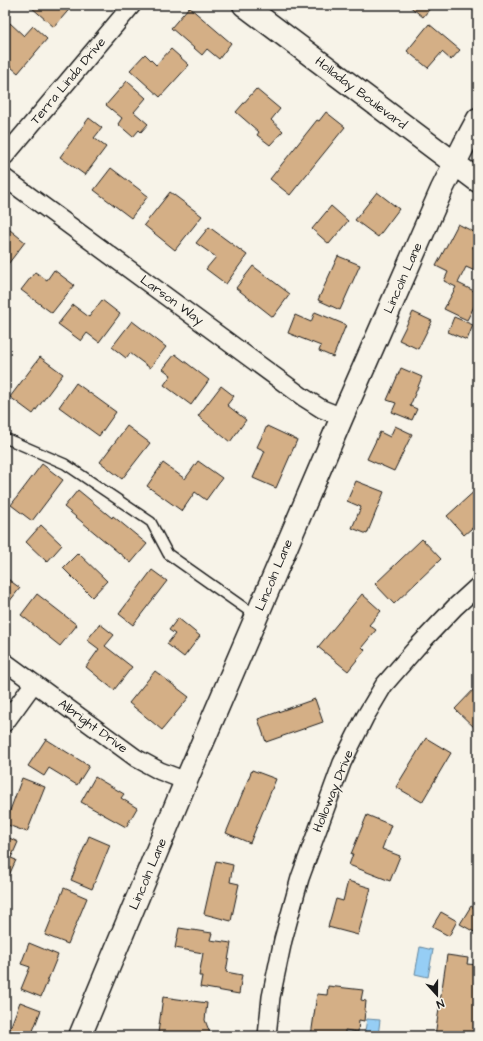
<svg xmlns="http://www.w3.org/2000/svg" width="483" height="1041" viewBox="0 0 483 1041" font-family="'Architects Daughter',sans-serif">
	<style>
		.water { fill: #96cef5; stroke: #65879e }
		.building { fill: #d4af86; stroke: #1c1c1c }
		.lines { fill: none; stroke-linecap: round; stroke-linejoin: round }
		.service-casing { stroke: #1c1c1c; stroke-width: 12 }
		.minor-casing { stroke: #1c1c1c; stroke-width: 20 }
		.tertiary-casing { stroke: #1c1c1c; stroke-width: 25 }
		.service { stroke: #f7f3e8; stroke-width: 9 }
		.minor { stroke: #f7f3e8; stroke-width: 17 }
		.tertiary { stroke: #f7f3e8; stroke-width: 22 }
		.labels { text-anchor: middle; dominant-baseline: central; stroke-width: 3; stroke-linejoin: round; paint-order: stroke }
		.street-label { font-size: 13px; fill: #1c1c1c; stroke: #f7f3e8 }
	</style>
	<rect width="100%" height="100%" fill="#f7f3e8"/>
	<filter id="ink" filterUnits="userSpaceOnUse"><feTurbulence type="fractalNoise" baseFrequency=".025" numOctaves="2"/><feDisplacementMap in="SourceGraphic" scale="8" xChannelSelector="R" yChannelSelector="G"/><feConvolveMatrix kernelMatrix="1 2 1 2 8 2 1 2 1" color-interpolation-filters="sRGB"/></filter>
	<g filter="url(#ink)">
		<path class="water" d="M420,947L433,950L428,977L415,974Z
			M367,1019L380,1020L378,1036H364Z"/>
		<path class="building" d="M33,5H73L54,27L31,7Z
			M408,5H433L423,17Z
			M189,7L231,43L219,59L207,49L202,55L171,28Z
			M10,23L24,36L33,26L47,39L18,73L5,62V28Z
			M429,24L460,50L451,60L442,52L428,68L407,51Z
			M171,49L189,65L160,97L130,70L145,54L156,65Z
			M127,81L146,98L134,112L148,124L141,132L139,130L133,137L118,124L122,118L106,105Z
			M256,89L280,109L271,120L283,131L270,145L257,135L259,132L236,112Z
			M326,112L345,127L290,195L270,179L317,120L319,121Z
			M89,118L102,128L94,138L106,147L85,175L60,157Z
			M111,168L148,196L131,218L94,190Z
			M170,192L202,216L175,250L144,225Z
			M377,192L399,209L378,237L355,220Z
			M331,206L348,221L329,244L312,229Z
			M458,224L478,234V238L473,248L478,251V266L475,271L466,267L458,283L478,293V299L467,320L444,309L456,287L444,281L448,272L436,266Z
			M5,226L25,242L5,268Z
			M209,227L247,255L226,284L206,269L216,257L196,243Z
			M338,256L360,265L340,310L318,300Z
			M253,266L290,294L273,317L236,288Z
			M54,270L74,285L52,313L21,290L35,272L47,280Z
			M102,300L120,314L99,342L87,333L81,341L58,324L73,305L89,317Z
			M315,312L346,325L333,357L319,351L321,346L288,333L295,315L311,322Z
			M413,312L432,321L418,349L399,340Z
			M454,317L473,325L467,340L448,332Z
			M132,321L166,347L150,368L130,353L126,358L112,347Z
			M175,354L209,380L191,405L164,385L171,375L163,369Z
			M40,357L63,374L33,414L10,397Z
			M401,368L422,377L410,406L417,409L412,420L392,412L396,403L387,400Z
			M76,383L116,412L99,436L59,407Z
			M221,386L234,396L227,405L246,420L230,442L198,416Z
			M127,426L150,443L122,479L100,462Z
			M267,426L297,440L276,488L253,478L265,451L257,447Z
			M395,426L412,434L394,471L367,459L380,432L390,437Z
			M198,461L222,478L206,500L195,492L182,511L147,486L163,463L185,479Z
			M42,464L63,480L32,521L11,505Z
			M356,481L384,492L367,534L352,528L361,507L347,501Z
			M478,488V523L464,535L447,516Z
			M78,490L112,518L113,516L147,544L131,563L64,507Z
			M41,525L62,545L47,562L26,542Z
			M422,539L441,559L394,604L375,584Z
			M78,553L107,581L92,597L63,568Z
			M152,570L167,581L133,625L119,614Z
			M5,577L20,588L5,607Z
			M37,594L77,625L60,646L21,615Z
			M362,594L381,611L369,625L376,630L362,647L365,650L348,671L318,647Z
			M178,618L200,636L184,657L167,644L175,634L169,630Z
			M100,624L114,635L105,646L132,667L114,690L86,667L99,649L87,640Z
			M155,671L189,697L162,730L129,703Z
			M478,685V728L477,730L455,709Z
			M315,699L323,722L266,742L258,719Z
			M426,738L451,753L422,802L396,787Z
			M46,739L89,766L77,785L49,768L44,776L28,766Z
			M252,770L276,779L250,843L226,833Z
			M95,777L124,794L121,798L137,808L126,827L81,802Z
			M22,778L45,787L27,832L5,824Z
			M367,815L391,825L382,849L400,856L390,881L349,865L353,854H351Z
			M5,836L18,842L11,858L16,860L5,884Z
			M89,836L110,845L92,889L71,880Z
			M216,861L233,865L230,882L239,884L231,921L204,914Z
			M348,881L371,888L358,935L328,927L336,899L343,901Z
			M64,888L87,898L68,944L45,935Z
			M471,906L478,910V934L460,924Z
			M441,912L457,921L449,936L432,927Z
			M179,928L212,933L210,940L231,943L226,972L242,975L239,994L200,987L202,976H199L203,953L175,948Z
			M29,943L58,955L41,997L21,989L30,967L21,964Z
			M447,955L468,958L467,964L478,965V1035L465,1033V1036H435Z
			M328,986L363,990L361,1000L366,1001L364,1021L359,1020L358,1032L345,1030V1036H311L317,994L327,995Z
			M163,997L207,1003L205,1020L211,1036H181L158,1033Z
			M20,1002L41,1010L31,1036H5V1030L9,1031Z"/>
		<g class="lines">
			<g class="service-casing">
				<path id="service" d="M5,438L65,464L151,522L168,554L256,616"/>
			</g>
			<g class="minor-casing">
				<path id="minor" d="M5,156L132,5
					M5,178L303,397L322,409L342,417
					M5,662L136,758L160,771L186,781
					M5,723L34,683
					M267,1036L271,997L283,940L300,878L342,763L365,717L384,685L417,647L455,607L478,586"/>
			</g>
			<g class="tertiary-casing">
				<path id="tertiary" d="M244,5L478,181
					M80,1036L186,781L342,417L442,189L464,145L478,119"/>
			</g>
			<use href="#service" class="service"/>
			<use href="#minor" class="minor"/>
			<use href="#tertiary" class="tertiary"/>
		</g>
	</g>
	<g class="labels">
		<g class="street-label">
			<text transform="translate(68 81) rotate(-50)">Terra Linda Drive</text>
			<text transform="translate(361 93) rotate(37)">Holladay Boulevard</text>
			<text transform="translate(403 278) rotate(-66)">Lincoln Lane</text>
			<text transform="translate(172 300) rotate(36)">Larson Way</text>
			<text transform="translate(274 575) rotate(-67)">Lincoln Lane</text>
			<text transform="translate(93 726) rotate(36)">Albright Drive</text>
			<text transform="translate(333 791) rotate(-68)">Holloway Drive</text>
			<text transform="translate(148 874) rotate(-67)">Lincoln Lane</text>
		</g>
	</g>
	<rect width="483" height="1041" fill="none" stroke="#f7f3e8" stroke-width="20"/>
	<rect x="10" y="10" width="463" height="1021" fill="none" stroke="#1c1c1c" stroke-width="1.5" filter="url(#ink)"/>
	<g transform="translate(437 995) rotate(159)" stroke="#f7f3e8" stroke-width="3" paint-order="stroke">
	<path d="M0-3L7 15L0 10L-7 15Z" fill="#1c1c1c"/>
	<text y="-6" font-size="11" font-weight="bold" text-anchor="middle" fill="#1c1c1c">N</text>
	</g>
</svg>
